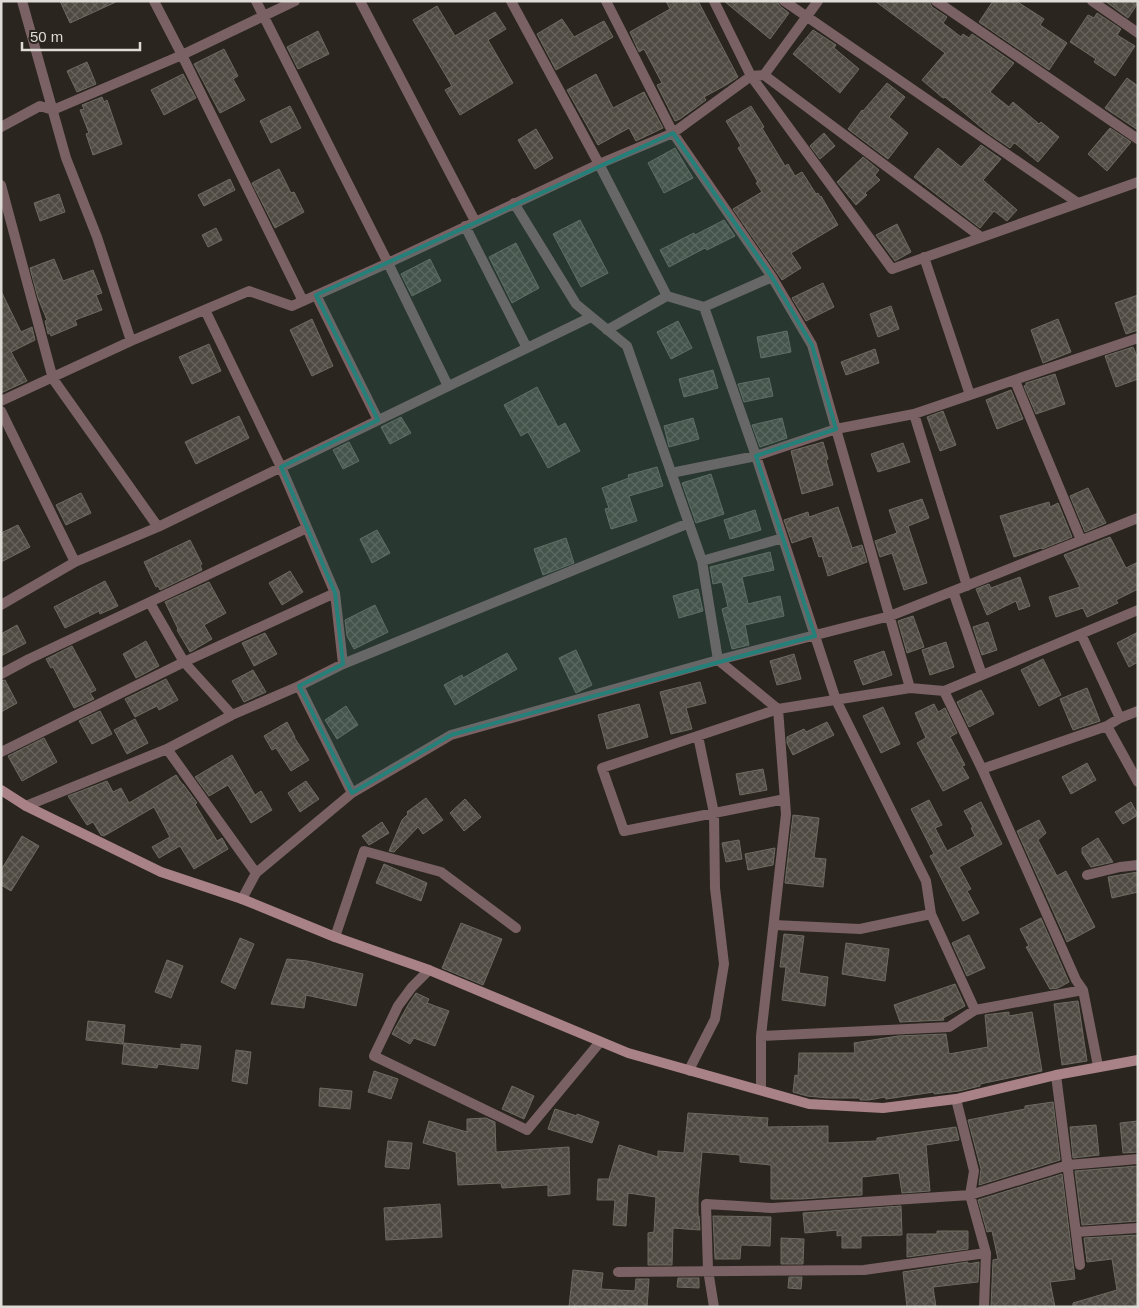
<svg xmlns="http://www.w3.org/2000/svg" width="1139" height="1308" viewBox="0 0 1139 1308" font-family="Helvetica,sans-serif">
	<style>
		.building { fill: url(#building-cross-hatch); stroke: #6e6961 }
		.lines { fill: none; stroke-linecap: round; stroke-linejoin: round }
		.minor { stroke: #796164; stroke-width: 10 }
		.secondary { stroke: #a88286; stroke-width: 10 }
		.marked { fill: #248079; fill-opacity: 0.2; stroke: #248079; stroke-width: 4; stroke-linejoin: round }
	</style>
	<defs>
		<pattern id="building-cross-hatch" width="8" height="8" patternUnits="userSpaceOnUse" patternTransform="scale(1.25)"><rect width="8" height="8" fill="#4f4a42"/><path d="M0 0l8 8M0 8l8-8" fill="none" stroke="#68645d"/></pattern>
	</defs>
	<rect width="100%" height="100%" fill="#2a251e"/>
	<path class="building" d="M60,1H118L70,23Z
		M666,1H698L738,77L726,85L704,97L706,100L680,119L675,121L657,85L662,83L644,49L639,52L630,32L670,9Z
		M724,1H777L780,6L789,13L770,39Z
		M875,1H929L932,7L947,17L943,23L961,37L963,34L969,38L972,34L1014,63L990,92L1009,107L1013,102L1039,124L1041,122L1059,137L1038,162L1016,144L1014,143L1010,148L988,133L945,97L943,98L922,80L945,53Z
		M993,1H1016L1044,19L1040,25L1067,43L1049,70L979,22Z
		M1105,1H1138V3L1128,18Z
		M437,6L455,36L495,12L506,29L488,40L513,83L460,115L445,90L452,86L413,20Z
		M1097,13L1121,29L1117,35L1135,46L1115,76L1094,62L1096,59L1070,42L1088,15L1094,18Z
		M562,19L574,37L604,21L613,37L556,70L537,34Z
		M813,30L836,45L834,48L859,69L840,93L793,54Z
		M318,31L329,54L298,69L287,47Z
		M224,49L238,76L233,79L245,100L220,113L194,64Z
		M87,62L96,84L77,92L67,71Z
		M183,74L196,98L164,115L151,90Z
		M596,74L613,108L644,92L663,128L636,141L629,128L598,145L567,90Z
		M1127,78L1138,86V130L1105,108Z
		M887,83L905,97L889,117L908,133L888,159L848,129L862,110L863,111Z
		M102,97L104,102L107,100L122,144L93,155L86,134L89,133L80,110L84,109L82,105Z
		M290,106L301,128L271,143L260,121Z
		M751,106L764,127L762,128L785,166L788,164L795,176L802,172L816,194L818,193L820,197L821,196L838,225L791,253L801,268L782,280L733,209L762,192L756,183L758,182L738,148L741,146L726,121Z
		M1110,128L1131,142L1107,171L1088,154Z
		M536,129L553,158L535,169L518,140Z
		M824,133L835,146L820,159L810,146Z
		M981,145L1001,159L983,180L1017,210L1007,221L994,211L980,228L914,177L938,148L961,167Z
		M675,148L693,178L664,193L648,163Z
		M863,157L879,170L875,175L880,180L865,193L867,195L856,205L837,182Z
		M279,169L291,193L294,192L304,212L275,228L252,183Z
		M230,179L235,190L204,206L198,195Z
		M59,194L65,212L40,221L34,203Z
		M580,220L608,273L581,287L553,234Z
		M724,220L735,236L707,250L705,248L669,267L660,250L694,233L695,235Z
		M897,224L911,252L895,261L876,235Z
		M216,228L222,240L208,247L202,235Z
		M516,243L539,288L512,303L489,257Z
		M54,259L63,281L93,270L102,293L96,295L102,310L75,320L77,325L51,336L50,333L48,334L45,321L47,320L38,298L30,268Z
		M430,259L441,281L412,296L401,274Z
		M823,283L834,307L806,321L792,298Z
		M1,291L21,332L32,327L35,340L11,352L27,381L1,393Z
		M1138,295V330L1126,334L1115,303Z
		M891,306L899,329L878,337L870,314Z
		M312,319L333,366L312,376L290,330Z
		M1058,319L1071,352L1043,363L1031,330Z
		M678,321L692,348L671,359L657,332Z
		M787,331L791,352L761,358L757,337Z
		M209,344L221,371L192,384L179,357Z
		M1133,347L1138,359V379L1116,387L1105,356Z
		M875,349L879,363L846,375L841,362Z
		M713,370L718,388L684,397L679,379Z
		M1055,374L1065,404L1036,414L1024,386L1026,385V383Z
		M769,378L773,396L744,402L738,384Z
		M537,387L558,427L565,423L580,451L548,468L528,432L521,436L504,405Z
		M1011,390L1023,419L997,429L986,400Z
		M943,411L956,445L940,451L927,417Z
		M239,416L249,438L196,464L185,442Z
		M401,417L411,433L390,444L381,427Z
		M693,418L699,439L669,447L664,426Z
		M782,418L787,438L760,447L752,425Z
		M349,442L359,461L343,469L333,450Z
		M823,442L828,459L826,460L833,485L802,494L791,451Z
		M903,443L910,462L878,472L871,454Z
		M657,467L663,486L629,496L637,521L611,529L605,509L609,508L602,488L629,478L628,475Z
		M711,474L724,514L696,523L682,483Z
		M1088,488L1106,523L1085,532L1070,496Z
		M81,493L91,513L66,525L56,505Z
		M922,499L929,518L908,526L927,583L904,590L892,553L880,557L875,541L897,533L889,510Z
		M1049,502L1050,507L1058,503L1072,537L1042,549L1041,548L1014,557L1000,516Z
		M838,507L852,548L862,545L867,562L828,576L822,556L819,557L812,536L792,543L784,520L808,512L809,517Z
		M755,510L761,530L730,539L724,520Z
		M18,525L30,547L1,562V533Z
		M377,530L390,553L372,563L360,539Z
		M1110,537L1126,568L1138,562V589L1116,600L1118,603L1087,617L1083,608L1056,617L1049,597L1080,587L1064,555Z
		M566,538L574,563L543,575L534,549Z
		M190,540L202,564L200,565L202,570L160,590L158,586L156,587L144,562Z
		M770,552L774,570L742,577L748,604L780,596L784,616L745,625L749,645L732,649L722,609L728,607L722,582L713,584L710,567Z
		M290,571L303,592L282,605L269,583Z
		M1020,577L1030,606L1019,610L1016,601L987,615L976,589L989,584L991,588Z
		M105,581L118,606L100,614L99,611L65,628L54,607Z
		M209,582L226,613L204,625L212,639L190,652L177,630L178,629L165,602Z
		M698,589L703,611L679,618L673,596Z
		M375,605L388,632L354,649L347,636L345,620Z
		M913,616L924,647L907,653L898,621Z
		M988,622L997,650L982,655L973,627Z
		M17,625L26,643L1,656V634Z
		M1138,632V662L1129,667L1117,643Z
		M265,633L277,654L254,666L242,643Z
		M146,641L159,666L136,678L123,654Z
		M946,642L954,667L930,675L922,650Z
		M72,646L96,690L90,693L94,699L74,708L53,667L51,668L46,659Z
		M576,650L592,685L576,693L559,658Z
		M884,651L892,675L863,685L854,661Z
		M507,653L517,669L455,705L444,685L462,675L463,678Z
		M794,654L801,679L777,685L770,661Z
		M1043,659L1061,695L1039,706L1021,670Z
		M253,670L266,692L244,702L232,681Z
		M166,679L178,700L159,710L157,706L135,717L125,699Z
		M5,680L17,703L1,712V681Z
		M700,682L706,703L686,708L692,729L671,734L660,692Z
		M1087,688L1100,721L1073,730L1060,699Z
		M981,690L994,714L969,727L957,702Z
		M639,704L648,737L607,749L598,715Z
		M934,704L938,712L945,708L957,733L950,737L965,765L962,766L969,778L943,791L917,743L926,738L915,713Z
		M346,706L358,725L337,739L325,720Z
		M883,707L900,744L881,753L863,716Z
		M100,711L112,734L92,744L79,721Z
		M135,719L148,743L127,754L114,730Z
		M287,722L295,737H294L309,760L291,771L276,748L272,750L264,736Z
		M827,722L834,735L793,755L787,743V737L804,729L806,732Z
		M44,738L57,762L22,781L8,756Z
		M232,755L255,795L261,791L272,810L251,823L228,785L209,796L195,777Z
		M1087,763L1096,780L1071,794L1062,777Z
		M763,769L767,790L740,795L736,774Z
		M176,775L182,784H183L197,803L195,804L217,841L222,838L228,849L194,869L180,846L159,858L152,847L170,837L154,807L104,836L101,835L93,822L87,825L68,796L107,781L113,792L121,788L129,803Z
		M306,781L319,799L300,812L288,793Z
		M426,798L443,820L423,834L418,827L394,852L389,851L402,820L408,814L407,812Z
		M465,799L481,817L464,831L450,813Z
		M929,800L942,825L935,828L947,851L975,836L971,828L973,827L964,811L981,802L1002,844L959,867L971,889L967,891L979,913L963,921L930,856L934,854L911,809Z
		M1131,802L1138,815L1123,824L1115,812Z
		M793,815L819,818L814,858L826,859L823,887L785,883Z
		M1039,820L1046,833L1038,840L1057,876L1066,871L1095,927L1067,942L1017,831Z
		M382,822L389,833L369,845L362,836Z
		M22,836L39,846L11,891L1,885V870Z
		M1098,838L1113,862L1091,867L1082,853V848Z
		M739,840L742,859L726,862L722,843Z
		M775,848L773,865L748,870L745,854Z
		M384,864L427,883L421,901L376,883Z
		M1138,872V892L1112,898L1108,877Z
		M1041,918L1069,982L1058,988L1050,989L1026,947L1029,946L1020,929Z
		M461,923L502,939L483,985L442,968Z
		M784,934L804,936L799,973L828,977L825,1006L782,1000L786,967H780Z
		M969,935L985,968L967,976L952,943Z
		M240,938L254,944L235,989L221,982Z
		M846,943L889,949L885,981L842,974Z
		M287,959L307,961L363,974L356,1006L306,995L304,1008L271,1004Z
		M167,960L183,966L171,998L155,992Z
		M955,984L965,1006L943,1018L944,1020L900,1022L894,1005Z
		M416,993L429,999L427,1003L449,1011L435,1046L414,1038L410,1044L392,1034L408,1005Z
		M1078,1001L1087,1061L1062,1065L1054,1004Z
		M1009,1012V1016L1032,1012L1042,1071L980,1084V1086L959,1091L934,1094V1092L886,1099L885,1097L869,1100H860V1098H828L807,1096L793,1092L795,1075L798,1076L799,1053H855L854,1043L898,1036L946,1034L949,1054L988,1047L985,1015Z
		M88,1021L125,1025L123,1044L86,1040Z
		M124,1043L181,1049V1044L201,1046L198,1069L158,1064L157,1068L122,1064Z
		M236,1050L251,1052L247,1084L232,1081Z
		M374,1071L398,1079L391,1099L368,1092Z
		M512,1086L534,1096L524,1119L502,1109Z
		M320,1088L352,1091L350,1109L319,1106Z
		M1053,1102L1060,1160L979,1185L981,1169L968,1120L1025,1109V1106Z
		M555,1109L577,1116V1114L599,1122L592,1143L548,1129Z
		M688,1113L768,1118L767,1127L828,1126V1143L877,1141V1138L956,1127L959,1140L926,1145L930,1191L902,1193L899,1173L862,1177V1195L801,1199H771V1165L740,1162V1155L702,1152L698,1197V1216H699L700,1230L673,1228L672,1265H648V1233L654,1232L656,1197L628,1193L626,1226L613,1225L615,1200H597L598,1179H609L619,1145L658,1157V1151L684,1153Z
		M486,1118L495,1122L496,1152L569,1147L570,1194L548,1196V1185L502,1188L501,1183L458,1185L456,1152L423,1143L429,1121L467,1132V1119Z
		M1138,1121V1152L1123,1153L1120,1123Z
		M1096,1125L1099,1155L1073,1158L1070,1127Z
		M388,1141L412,1143L409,1169L385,1167Z
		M1138,1166V1221L1082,1225L1075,1171Z
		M1062,1174L1075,1279L1050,1282L1055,1307H991L993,1260L998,1259L992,1231L987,1232L978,1200Z
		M440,1204L442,1237L386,1240L384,1208Z
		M901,1206L902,1235L861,1236V1248H842V1235L837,1236V1230L805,1233L803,1213Z
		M713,1216L771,1217L770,1246L741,1245L740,1259H715Z
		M937,1231H968V1249L907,1257V1234H937Z
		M1138,1235V1307H1073V1303L1117,1290L1112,1259L1087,1262L1084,1238Z
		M781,1238L804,1239L803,1264H781Z
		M968,1262V1264L979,1262L978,1282L933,1287L936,1307H907L903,1272Z
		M573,1270L603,1273L601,1289L635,1291L636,1279H649L647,1307H569Z
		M789,1277H802L801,1289L788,1288Z
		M678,1278H699V1288L677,1287Z"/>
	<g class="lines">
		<path class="minor" d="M22,1L66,158L97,237L131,341
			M256,1L388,263L448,386
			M295,1L182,55L303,301
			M360,1L475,221
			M511,1L599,164L667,296L704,307
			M606,1L673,133L772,277L812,345L910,688L944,691
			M714,1L751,76L892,269L1138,182
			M784,1L1078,203
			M936,1L1138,139
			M1092,1L1138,33
			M764,75L981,237
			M1,127L40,106L53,110L182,55L154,1
			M1,185L53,379L158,527
			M514,203L576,304L627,346L702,561L718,660L778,709
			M465,226L527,348
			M924,257L970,395
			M772,277L704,307L756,456L836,700L926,881L931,914L975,1010
			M316,295L378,420
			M205,310L281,467L335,593L343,664
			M607,330L667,296
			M1015,381L1081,540
			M1,401L131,341L249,291L292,306L388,263L599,164L673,133L751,76L764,75L818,1
			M1,411L75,562
			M914,414L967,586
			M671,473L756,456L836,429L914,414L1138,338
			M702,561L783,538
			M953,591L982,675
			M150,603L184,662L232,715
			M1,605L75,562L158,527L591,317
			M1081,634L1120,718
			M1,674L29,659L307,528
			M299,686L352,793
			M778,709L602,768L624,831L785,799
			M1107,726L1138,782
			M167,749L256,873
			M1,752L184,662L335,593
			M982,769L944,691L1138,610
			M26,806L167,749L232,715L299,686L343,664L689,523
			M1087,875L1120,867L1138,865
			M242,899L256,873L352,793L451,735L718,660L890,616L1138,518
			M774,925L860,929L931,914
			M335,937L364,851L441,872L516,928
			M429,970L412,987L398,1006L374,1056L527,1130L600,1042
			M761,1036L949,1027L975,1010L1083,990
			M1098,1066L1083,990L1076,980L982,769L1107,726L1120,718L1138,711
			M690,1071V1068L715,1019L724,964L715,888L714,813L698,736
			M1056,1075L1080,1265
			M761,1090V1036L786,814L778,709L910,688
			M956,1099L974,1171L970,1195L986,1253L984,1307
			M1076,1232L1138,1228
			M618,1272L864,1270L986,1253
			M714,1307L708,1270L706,1204L772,1208L970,1195L1068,1165L1138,1159"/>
		<path class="secondary" d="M1,790L26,806L161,872L242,899L335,937L429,970L628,1053L809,1104L883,1108L956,1099L1056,1075L1138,1060"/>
	</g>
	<path class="marked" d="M673,133L772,277L812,345L836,429L756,456L815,636L451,735L352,793L299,686L343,664L335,593L281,467L378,420L316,295Z"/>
	<rect width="1139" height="1308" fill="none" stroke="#dfdcd8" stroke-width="5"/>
	<path d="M22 42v8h118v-8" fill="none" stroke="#dfdcd8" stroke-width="2.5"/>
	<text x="30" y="42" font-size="15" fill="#dfdcd8" stroke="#2a251e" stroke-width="4" paint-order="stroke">50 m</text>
</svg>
